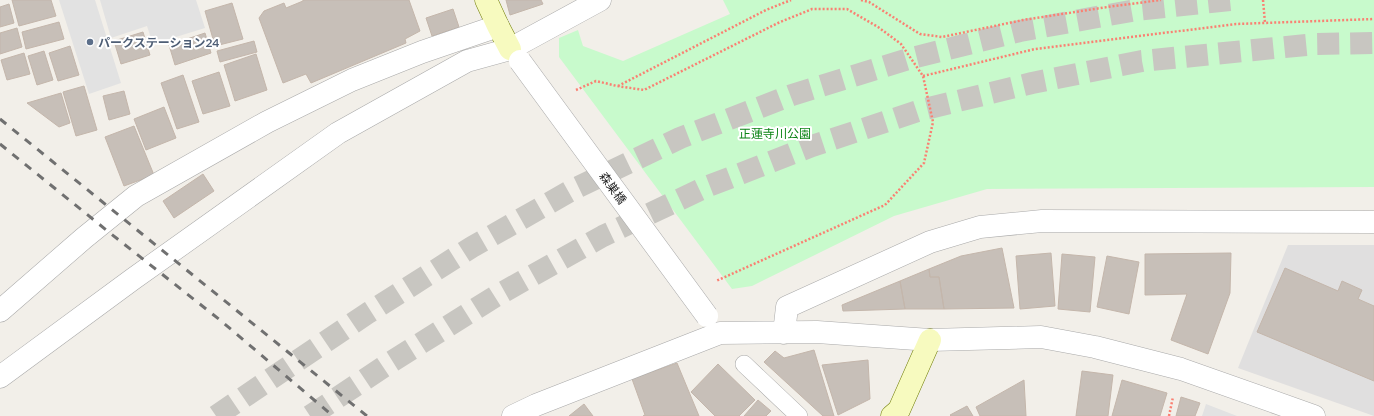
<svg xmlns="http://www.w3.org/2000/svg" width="1374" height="416" viewBox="0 0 1374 416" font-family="Lato,'Noto Sans JP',sans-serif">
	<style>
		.residential { fill: #e0dfdf }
		.park { fill: #c8facc }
		.parking { fill: #e2e2e2 }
		.building { fill: #c7bfb8; stroke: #c4b6ab }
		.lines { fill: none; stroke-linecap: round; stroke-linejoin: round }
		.highway-tunnel { stroke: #c8c6c1; stroke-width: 22; stroke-dasharray: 22 11; stroke-linecap: butt }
		.lane-casing { stroke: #a9a9a9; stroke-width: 18 }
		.street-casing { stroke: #a9a9a9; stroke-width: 23 }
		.secondary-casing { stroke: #707d05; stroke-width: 23 }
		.path { stroke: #fa8072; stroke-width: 2.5; stroke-dasharray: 2 2; stroke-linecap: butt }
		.lane { stroke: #fff; stroke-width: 17 }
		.street { stroke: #fff; stroke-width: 22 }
		.secondary { stroke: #f7fabf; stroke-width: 22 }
		.rail { stroke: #707070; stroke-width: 3; stroke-dasharray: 8 8; stroke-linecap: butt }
		.street-bridge-casing { stroke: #a9a9a9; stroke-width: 23; stroke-linecap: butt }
		.street-bridge { stroke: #fff; stroke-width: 22 }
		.service-dot { fill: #5c6f8a; stroke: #fff; stroke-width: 1.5 }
		.labels { text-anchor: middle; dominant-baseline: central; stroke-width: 4; stroke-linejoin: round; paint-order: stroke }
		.service-label { font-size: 12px; font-weight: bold; fill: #4e5e75; stroke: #fff; text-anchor: start }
		.park-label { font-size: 12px; fill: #0c8416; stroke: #fff }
		.street-label { font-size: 12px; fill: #222; stroke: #fff }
	</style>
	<rect width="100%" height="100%" fill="#f2efe9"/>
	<path class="residential" d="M1288,245H1374V416L1238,368Z"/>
	<path class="park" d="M723,0H1374V187L987,189L894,216L752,286L732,289L559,57V38L578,30L583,46L623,61L730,14Z"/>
	<path class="parking" d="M59,0H95L121,83L89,94Z
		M100,0H196L205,28L153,44L147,26L111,38Z
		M1206,404L1237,416H1202Z"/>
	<path class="building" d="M12,0H51L56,16L19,26Z
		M303,0H409L420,31L405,39L406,43L311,83L306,74L283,83L259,18L264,11L284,3L286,8L303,1Z
		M506,0H541L543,4L510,15Z
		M232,3L243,39L215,46L205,11Z
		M9,4L14,23L0,27V7Z
		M453,9L459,27L432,36L426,18Z
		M59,22L64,39L26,49L22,32Z
		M17,28L22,47L0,54V33Z
		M143,32L150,55L121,64L114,41Z
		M205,33L211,53L175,65L169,45Z
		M254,41L257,52L220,62L217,51Z
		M70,46L79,75L58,81L49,53Z
		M44,51L53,80L37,85L28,56Z
		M24,53L30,74L7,80L1,60Z
		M256,54L267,90L235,101L224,65Z
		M219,72L230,106L203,114L192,81Z
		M183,75L199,122L177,129L161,83Z
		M84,86L97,130L76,136L63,92Z
		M124,91L130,114L109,120L103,96Z
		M61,93L70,123L59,127L27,103Z
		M164,107L176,138L146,150L134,119Z
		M134,126L154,175L124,186L105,137Z
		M203,174L214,191L174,218L163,201Z
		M1002,248L1014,308L944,309L939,277H930L929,269L961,256Z
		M1051,253L1055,306L1020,309L1016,256Z
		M1231,253L1230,293L1208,354L1171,340L1187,294L1145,295V254Z
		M1062,254L1095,257L1090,312L1058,309Z
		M1107,256L1139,262L1129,314L1097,307Z
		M1285,268L1338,291L1342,281L1362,290L1358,299L1374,306V381L1257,332Z
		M929,269L930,277H939L944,309H905L900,281Z
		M900,281L905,309L843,311L842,305Z
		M814,350L834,416H823L764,362L775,351L784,358Z
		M868,360L870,399L838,415L822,365Z
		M677,363L699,416H643L645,415L632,379Z
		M718,364L755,400L739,416H715L691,392Z
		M1082,371L1113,375L1108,416H1076Z
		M1024,380L1026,416H980L976,407Z
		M1122,380L1167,393L1160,416H1112Z
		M1181,397L1200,403L1195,416H1176Z
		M758,400L771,411L766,416H744Z
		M584,404L593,416H569Z
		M967,406L973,416H951L950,415Z"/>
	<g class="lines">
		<path class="highway-tunnel" d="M216,416L368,313L472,247L572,190L680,138L792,95L912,58L1020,31L1136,10L1230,0
			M310,416L391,362L496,296L603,236L706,187L812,146L921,110L1032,83L1142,61L1316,44L1374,43"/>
		<g class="lane-casing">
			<path id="lane" d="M744,364L799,416"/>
		</g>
		<g class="street-casing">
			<path id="street" d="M0,311L84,238L136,196L267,122L352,80L422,52L498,26
				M784,333L787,307L930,242L980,227L1042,221L1374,222
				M0,377L133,279L338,133L467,61L510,49L600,0
				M513,416L536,405L720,333L817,332L930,340L1041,337L1095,347L1181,369L1314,416"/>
		</g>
		<g class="secondary-casing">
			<path id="secondary" d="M486,0L498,26L510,49
				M892,416L899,410L930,340"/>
		</g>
		<path class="path" d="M861,0L869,2L920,34L942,37L1023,20L1114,6L1161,0
			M1263,0L1265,23
			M923,76L1035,49L1236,24L1374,19
			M618,86L766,10L791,0
			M576,90L596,81L617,86L644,90L778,23L812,9H847L878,27L901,44L923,76L933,122L924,163L885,205L716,281
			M1169,416L1173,397"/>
		<use href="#lane" class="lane"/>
		<use href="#street" class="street"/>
		<use href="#secondary" class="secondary"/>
		<path class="rail" d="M0,119L367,416
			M0,144L110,233L220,320L333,416"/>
		<g class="street-bridge-casing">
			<path id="street-bridge" d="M520,61L707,316"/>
		</g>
		<use href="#street-bridge" class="street-bridge"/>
	</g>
	<circle class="service-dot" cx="90" cy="42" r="4"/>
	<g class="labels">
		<g class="service-label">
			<text x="98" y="42">パークステーション24</text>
		</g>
		<g class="park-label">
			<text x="775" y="133">正蓮寺川公園</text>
		</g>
		<g class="street-label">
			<text transform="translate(613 188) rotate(54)">森巣橋</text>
		</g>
	</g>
</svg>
